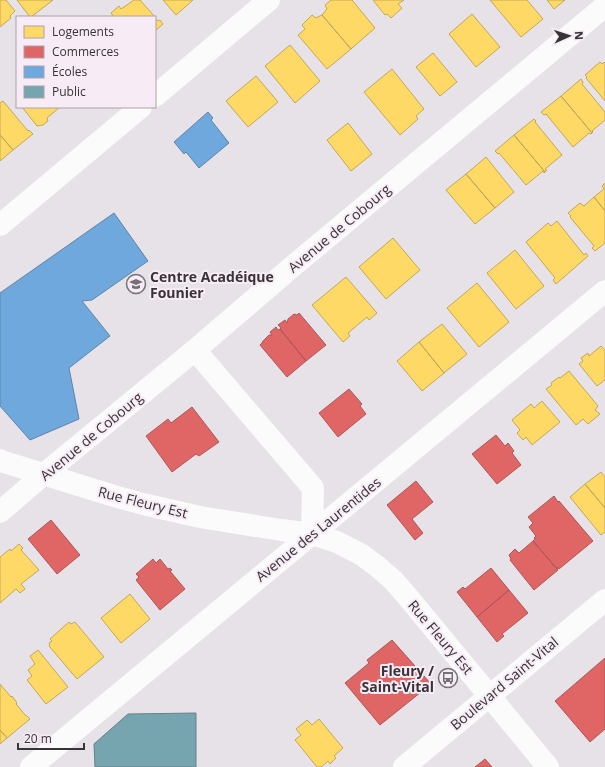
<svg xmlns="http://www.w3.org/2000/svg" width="605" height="767" viewBox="0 0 605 767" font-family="'Open Sans',sans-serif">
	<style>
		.homes { fill: #ffd966; stroke: #c3a758 }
		.shops { fill: #e06666; stroke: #ad5758 }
		.schools { fill: #6fa8dc; stroke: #5e85aa }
		.public { fill: #76a5af; stroke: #63838b }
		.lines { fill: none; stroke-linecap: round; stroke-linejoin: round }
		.minor { stroke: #fbfbfb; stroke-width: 22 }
		.labels { text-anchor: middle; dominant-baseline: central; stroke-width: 4; stroke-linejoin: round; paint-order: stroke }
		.street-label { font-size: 14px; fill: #373337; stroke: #f7ecf6 }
		.poi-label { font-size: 14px; font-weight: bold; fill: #373337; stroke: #f7ecf6; text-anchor: start }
	</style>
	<rect width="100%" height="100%" fill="#e7e2e7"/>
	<path class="homes" d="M0,0H6L15,11L10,16L11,18L0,27Z
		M17,0H53L31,17H30Z
		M134,0H140L155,17H114L111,13L119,6L121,9Z
		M163,0H193L176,15Z
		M331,0H352L375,28L351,49L322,15L327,9L325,5Z
		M373,0H404L398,4L402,8L391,18L387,14L385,15Z
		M490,0H527L543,19L521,37Z
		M547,0H565L554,9Z
		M472,14L500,47L476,67L449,34Z
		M312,15L316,18L322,15L351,49L327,69L298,35L305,29L302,25Z
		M155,18L158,21L160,20L163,24L155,31Z
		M290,45L320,81L295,103L265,66Z
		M433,53L457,82L440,96L416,67Z
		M600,62L602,64L604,62L605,64V101L586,78L587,77L585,75Z
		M392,69L424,109L416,116L418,119L400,135L364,92Z
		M256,76L278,102L248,127L226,101Z
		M581,79L583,82L582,84L605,112V120L592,131L593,132L592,133L561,96Z
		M561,96L592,133L591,134L589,133L573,147L546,114L544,115L541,112Z
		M3,101L28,131L29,130L33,134L13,150L0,135V103Z
		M22,107H60L47,118L48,121L43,125L37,126Z
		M534,119L536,121L535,122L562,155L545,169L547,170L545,172L514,135Z
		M348,123L372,154L351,171L327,140Z
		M0,135L13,150L0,161Z
		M514,135L545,172L544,173L543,171L526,185L499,153L498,154L495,151Z
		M486,157L514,192L495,208L466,174Z
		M466,174L495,208L475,224L446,190Z
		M605,183V211L594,197L604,189L602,186Z
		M594,197L605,211V243L595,251L592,248L594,246L570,217L571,216L568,213L580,203L584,206Z
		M557,221L584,255L586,253L588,256L556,284L553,280L555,278L526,242L548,223L551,226Z
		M393,238L420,270L386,299L359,267Z
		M515,250L544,286L516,309L487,273Z
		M346,277L377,313L369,320L367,317L348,333L350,336L343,342L312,305Z
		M477,283L509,322L479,347L447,308Z
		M442,324L467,354L444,373L419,342Z
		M419,342L444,373L422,391L397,361Z
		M601,346L605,350V380L597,386L579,364L583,361L581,358L588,353L589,356Z
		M569,371L598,406L595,410L600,414L588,424L583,419L576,425L546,389L552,385L551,383L559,377L560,378Z
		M542,401L560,422L532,445L526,437L523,440L517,433L520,430L512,420L531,404L534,408Z
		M601,472L605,477V508L585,484Z
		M585,484L605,508V532L601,535L570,497Z
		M19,544L23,548L21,550L39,570L21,584L25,589L20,593L16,589L0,603V557L10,549L11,551Z
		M130,594L150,619L121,643L101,618Z
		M69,622L71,624L75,622L104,657L77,679L49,646L50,645L49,643L52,641L50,639Z
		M38,650L68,687L46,704L27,680L32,676L28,670L35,664L30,656Z
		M0,684L11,697L12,696L17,703L16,704L26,716H27L30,719L7,738L0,730Z
		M319,719L343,748L334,756L336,758L330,764L328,761L321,767H317L295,740L301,735L296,729L307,720L312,725Z
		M0,730L7,738L0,744Z"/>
	<path class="shops" d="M299,313L326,345L306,361L280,329L281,328L278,325L285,320L287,323L288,319L294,314L297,315Z
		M276,327L278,330L280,329L306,361L287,377L260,345L262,343L263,341L269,335H272L270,332Z
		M349,389L362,404L360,406L366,414L338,437L319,413Z
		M192,407L219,442L199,456L196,454L172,472L146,436L168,419L171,423Z
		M496,435L505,446L508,443L514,451L512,453L521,465L497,484L472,454Z
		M416,481L433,502L412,519L423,533L415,540L387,505Z
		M554,496L558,502L559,501L593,541L559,569L558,567L557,569L533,541L535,539L534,538L536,536L529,527L533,523L528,517Z
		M51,520L80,555L57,574L28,539Z
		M533,541L558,570L534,590L510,560L511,559L509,555L515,549L519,553Z
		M153,559L156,563L160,559L168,569L170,568L172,570L170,571L185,589L160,610L136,580L139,577L136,574Z
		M491,568L509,590L477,617L457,592L463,587L465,589Z
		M509,590L528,613L502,634L504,636L497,642L477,617Z
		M392,640L431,684L380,725L345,683L369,663L367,660Z
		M605,658V729L590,742L555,701Z
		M485,759L492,767H475Z"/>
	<path class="schools" d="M208,112L213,118L211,120L229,143L199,168L186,152L184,154L174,142Z
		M114,213L148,261L92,300L82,301L110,336L69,368L79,419L30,440L0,406V293Z"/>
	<path class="public" d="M196,713V767H95L94,744L128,714Z"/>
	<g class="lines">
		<path class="minor" d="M155,96L269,0
			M0,225L141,107
			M195,350L313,488L312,534
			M0,460L1,461L114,496L143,504L200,517L281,530L312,534L337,542L362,555L378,567L393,580L407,596L548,767
			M0,512L44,474L195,350L293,266L605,6
			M31,767L605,291
			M404,767L605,600"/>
	</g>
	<defs>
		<g id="school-ring" transform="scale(1)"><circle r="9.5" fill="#f7ecf6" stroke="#757075" stroke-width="1.5"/><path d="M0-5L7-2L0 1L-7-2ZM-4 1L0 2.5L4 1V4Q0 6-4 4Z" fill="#757075"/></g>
		<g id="bus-ring" transform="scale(1)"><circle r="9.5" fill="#f7ecf6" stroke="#757075" stroke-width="1.5"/><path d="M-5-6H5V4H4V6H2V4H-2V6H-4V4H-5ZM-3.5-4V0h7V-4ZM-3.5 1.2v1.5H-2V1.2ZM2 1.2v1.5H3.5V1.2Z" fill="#757075"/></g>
	</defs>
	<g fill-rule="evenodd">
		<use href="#school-ring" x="136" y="284"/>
		<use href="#bus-ring" x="448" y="678"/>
	</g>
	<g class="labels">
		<g class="street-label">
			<text transform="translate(339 228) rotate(-40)">Avenue de Cobourg</text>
			<text transform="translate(91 436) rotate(-40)">Avenue de Cobourg</text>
			<text transform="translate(143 502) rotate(14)">Rue Fleury Est</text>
			<text transform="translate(318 529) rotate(-39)">Avenue des Laurentides</text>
			<text transform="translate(441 637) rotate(50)">Rue Fleury Est</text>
			<text transform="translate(504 683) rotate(-40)">Boulevard Saint-Vital</text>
		</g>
		<g class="poi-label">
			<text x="150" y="276">Centre Acadéique<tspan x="150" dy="16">Founier</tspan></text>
			<text x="434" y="670" text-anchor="end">Fleury /<tspan x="434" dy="16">Saint-Vital</tspan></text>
		</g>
	</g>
	<rect x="16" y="16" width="140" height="92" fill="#f7ecf6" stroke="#aaa2aa"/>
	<rect x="24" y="26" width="20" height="12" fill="#ffd966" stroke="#aaa2aa"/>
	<text x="52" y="36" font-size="12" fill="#373337">Logements</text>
	<rect x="24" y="46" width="20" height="12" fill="#e06666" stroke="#aaa2aa"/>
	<text x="52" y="56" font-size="12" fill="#373337">Commerces</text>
	<rect x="24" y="66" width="20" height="12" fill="#6fa8dc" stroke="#aaa2aa"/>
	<text x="52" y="76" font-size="12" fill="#373337">Écoles</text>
	<rect x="24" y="86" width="20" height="12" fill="#76a5af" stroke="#aaa2aa"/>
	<text x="52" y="96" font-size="12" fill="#373337">Public</text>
	<g transform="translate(569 36) rotate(87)" stroke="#f7ecf6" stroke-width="3" paint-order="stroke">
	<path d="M0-3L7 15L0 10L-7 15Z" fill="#373337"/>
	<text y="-6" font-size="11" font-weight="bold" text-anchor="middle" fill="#373337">N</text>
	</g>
	<path d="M18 743v6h66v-6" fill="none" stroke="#373337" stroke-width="2"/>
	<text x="24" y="743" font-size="12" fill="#373337" stroke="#f7ecf6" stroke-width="3" paint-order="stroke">20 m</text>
</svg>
